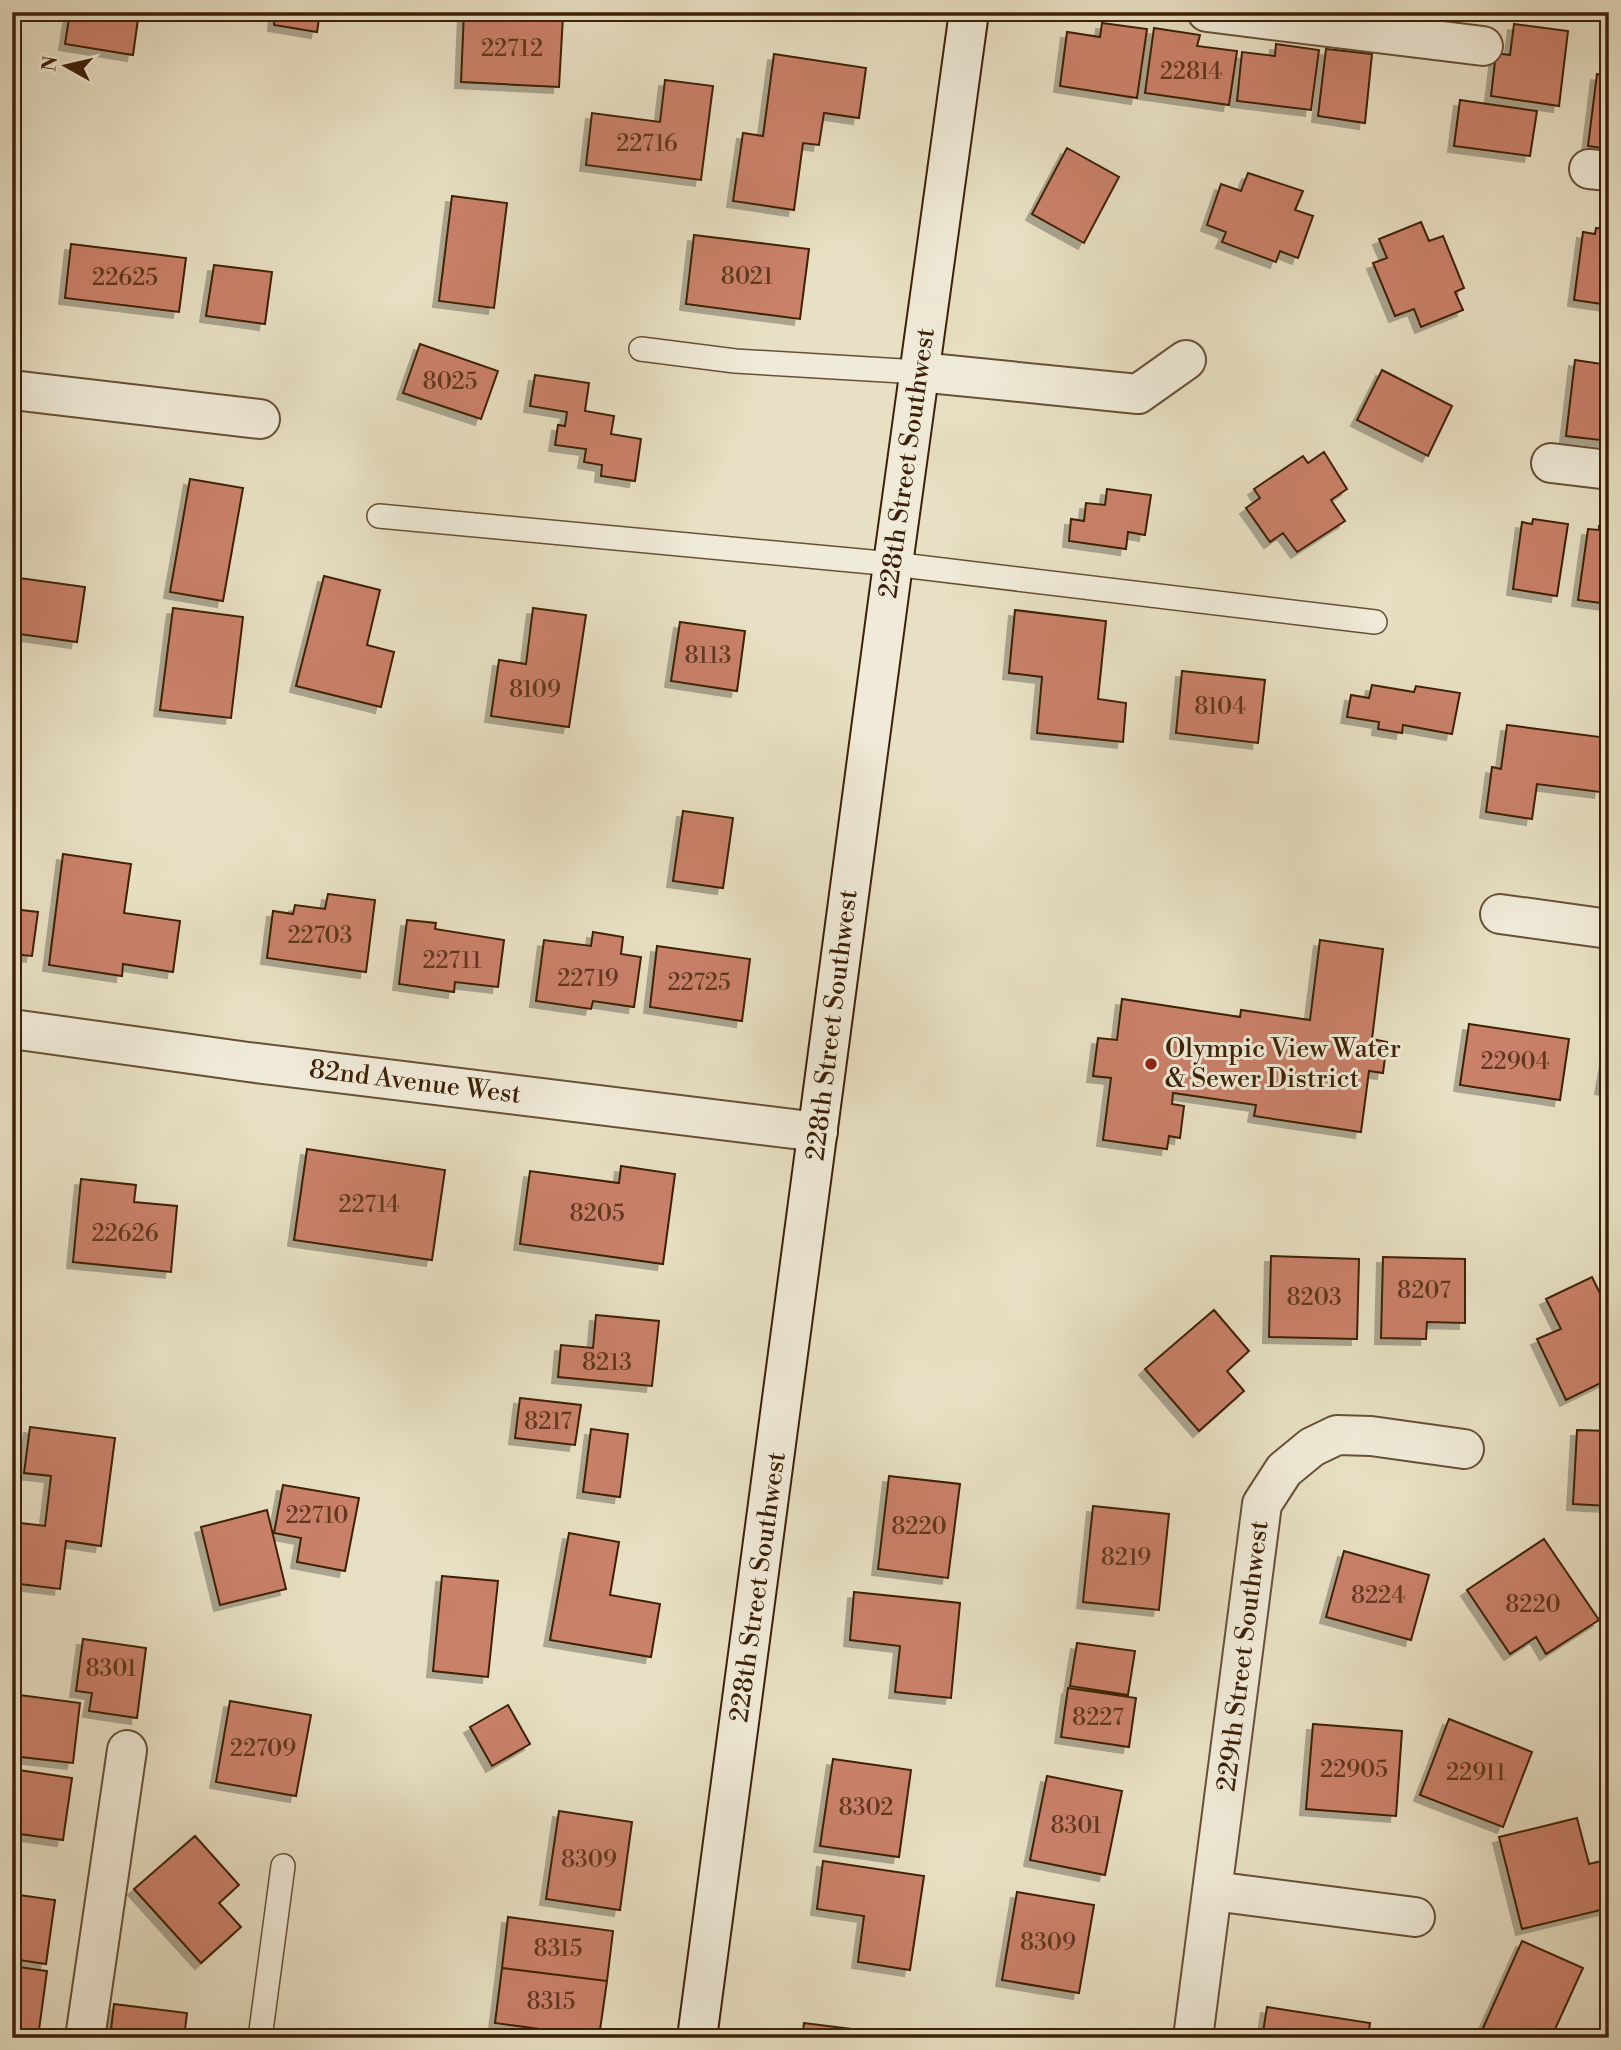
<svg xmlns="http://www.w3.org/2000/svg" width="1621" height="2050" viewBox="0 0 1621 2050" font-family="'Libre Bodoni',serif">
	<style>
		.building { fill: #ca816a; stroke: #3d2006; stroke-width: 2; filter: url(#shadow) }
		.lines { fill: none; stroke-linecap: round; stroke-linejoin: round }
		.lane-casing { stroke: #685036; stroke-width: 26 }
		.street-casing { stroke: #685036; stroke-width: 42 }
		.secondary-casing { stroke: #3d2006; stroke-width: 42 }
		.lane { stroke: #f0ebd9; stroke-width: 23 }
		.street { stroke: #f0ebd9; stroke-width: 38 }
		.secondary { stroke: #f0ebd9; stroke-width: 38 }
		.poi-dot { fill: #8f2418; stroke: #f0ebd9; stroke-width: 2.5 }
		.labels { text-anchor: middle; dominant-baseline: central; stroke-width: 6; stroke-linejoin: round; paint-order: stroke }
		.number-label { font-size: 23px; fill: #60381f }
		.street-label { font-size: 26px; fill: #3d2006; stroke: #f0ebd9 }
		.poi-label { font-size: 26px; fill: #3d2006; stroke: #f0ebd9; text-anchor: start }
	</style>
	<defs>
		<filter id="shadow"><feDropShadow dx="-6" dy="6" stdDeviation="0" flood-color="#0004"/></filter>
	</defs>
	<rect width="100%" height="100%" fill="#e8e0c4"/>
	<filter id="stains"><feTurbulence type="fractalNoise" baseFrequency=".00286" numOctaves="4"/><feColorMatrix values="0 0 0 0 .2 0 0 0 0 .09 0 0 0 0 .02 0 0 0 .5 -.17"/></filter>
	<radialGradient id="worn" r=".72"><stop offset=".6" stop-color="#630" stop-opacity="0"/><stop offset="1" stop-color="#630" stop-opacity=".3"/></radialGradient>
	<path class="building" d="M70,12H139L133,55L65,44Z
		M275,12H320L317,32L274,25Z
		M464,12L563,16L559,87L461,82Z
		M1102,23L1147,29L1137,98L1060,86L1067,32L1100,37Z
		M1514,24L1568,31L1559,106L1491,96L1496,53L1510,55Z
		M1154,28L1200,35L1197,46L1237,51L1229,105L1145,93Z
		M1276,44L1319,50L1311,110L1237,101L1242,52L1275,56Z
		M1326,49L1372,54L1365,123L1318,116Z
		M774,54L866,68L859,118L824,113L819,145L803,143L794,210L733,201L743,133L763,136Z
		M1597,74L1609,76V149L1588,146Z
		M665,80L713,86L701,180L586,165L592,113L660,122Z
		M1460,100L1537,111L1530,156L1454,146Z
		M1067,148L1119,177L1084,243L1032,214Z
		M1248,173L1303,191L1295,210L1313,216L1298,258L1280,251L1276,262L1222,242L1226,232L1207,225L1221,184L1241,191Z
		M452,196L507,203L494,308L439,301Z
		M1421,222L1429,241L1443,236L1464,288L1455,292L1463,310L1421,327L1414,309L1395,316L1373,263L1387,258L1379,239Z
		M1596,228L1609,229V305L1574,300L1583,232L1595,234Z
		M694,235L809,249L800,319L686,304Z
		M71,244L186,258L179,312L65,298Z
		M214,265L272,272L265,324L206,316Z
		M420,344L498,371L481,419L403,393Z
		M1575,360L1609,365V441L1566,436Z
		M1382,370L1452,406L1428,456L1357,420Z
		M535,375L589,383L585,411L614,416L611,434L641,439L635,481L601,476L602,465L584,462L586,449L555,445L558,425L565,426L567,412L530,406Z
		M1324,452L1347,489L1331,500L1345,521L1297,552L1283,533L1270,542L1246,508L1260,498L1254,489L1303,456L1308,463Z
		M190,479L243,488L223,601L170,592Z
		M1107,489L1151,495L1145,535L1128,532L1126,549L1069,541L1071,519L1084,521L1086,503L1105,505Z
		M1533,519L1568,524L1557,596L1513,589L1522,522L1532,524Z
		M1599,526L1609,527V604L1578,600L1588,529L1599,530Z
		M324,576L380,590L367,645L394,652L381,707L296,686Z
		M12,577L85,587L77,642L12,633Z
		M173,608L243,617L231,718L160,710Z
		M533,608L586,615L569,727L491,716L499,660L526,664Z
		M1015,610L1106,621L1098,699L1126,703L1123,742L1037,733L1042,677L1009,673Z
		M680,622L745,631L737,691L671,681Z
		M1182,671L1265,680L1258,743L1176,733Z
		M1372,685L1414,692L1416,686L1460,693L1452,734L1403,725L1402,733L1378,729L1379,722L1347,717L1351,695L1369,698Z
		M1507,725L1608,738L1600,792L1537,784L1532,819L1486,812L1492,767L1501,769Z
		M683,811L733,818L723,888L673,881Z
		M63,854L131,864L124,913L180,921L173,972L123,964L122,976L49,965Z
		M328,894L375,900L366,972L267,958L273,911L293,914L295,905L325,909Z
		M12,909L38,912L32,956L12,954Z
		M407,920L436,923L435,929L504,940L498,987L455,982L454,992L399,984Z
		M593,932L623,937L621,954L641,957L634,1007L593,1001L591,1009L536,1001L544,940L591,946Z
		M1320,940L1383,949L1372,1039L1387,1042L1383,1073L1369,1071L1361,1132L1254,1116L1256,1105L1173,1093L1172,1104L1184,1106L1180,1138L1169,1136L1167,1149L1103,1140L1111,1078L1093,1076L1098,1038L1117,1040L1122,999L1240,1017L1241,1010L1310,1020Z
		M657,946L750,959L742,1021L650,1007Z
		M1469,1024L1569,1039L1560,1100L1460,1085Z
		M1609,1044V1090L1601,1088Z
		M307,1149L445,1170L432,1260L294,1240Z
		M621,1166L675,1174L663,1264L520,1244L530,1171L619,1183Z
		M81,1179L136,1185L134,1202L177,1206L171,1272L73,1262Z
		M1271,1256L1359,1259L1357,1339L1269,1337Z
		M1383,1257L1465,1259V1323L1427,1322L1426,1339L1381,1338Z
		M1592,1277L1609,1312V1379L1566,1400L1537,1339L1561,1329L1546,1299Z
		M1214,1310L1249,1351L1227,1371L1244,1391L1199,1431L1145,1369Z
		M596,1315L659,1321L652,1386L558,1377L561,1345L593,1348Z
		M520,1398L581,1405L575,1445L515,1438Z
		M30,1427L115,1438L101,1546L66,1541L60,1589L12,1583V1522L45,1526L51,1476L24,1473Z
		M591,1429L628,1434L620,1497L583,1492Z
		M1577,1430L1609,1431V1506L1573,1504Z
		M889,1476L960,1484L948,1578L878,1569Z
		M283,1485L359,1498L345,1571L297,1562L301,1538L274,1533Z
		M1093,1506L1169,1514L1159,1610L1083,1602Z
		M267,1510L286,1589L220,1605L201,1527Z
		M569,1533L619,1542L610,1595L660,1604L651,1657L550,1640Z
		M1544,1539L1599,1620L1546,1654L1536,1637L1510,1654L1467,1590Z
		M1344,1551L1429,1575L1411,1640L1326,1617Z
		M442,1576L498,1581L488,1677L433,1671Z
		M854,1592L960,1603L951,1698L895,1692L900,1646L850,1640Z
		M83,1639L146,1648L137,1718L89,1711L92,1693L76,1691Z
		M1077,1643L1135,1651L1128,1695L1070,1686Z
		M1068,1688L1136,1698L1129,1747L1061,1737Z
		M12,1694L80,1703L73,1763L12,1756Z
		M230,1701L311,1715L296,1796L216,1782Z
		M508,1705L530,1744L492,1766L470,1727Z
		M1449,1719L1532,1752L1503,1827L1420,1795Z
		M1313,1724L1402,1731L1396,1816L1306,1809Z
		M833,1759L911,1770L899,1857L820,1846Z
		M12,1769L72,1778L63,1840L12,1833Z
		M1047,1776L1122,1791L1105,1875L1030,1860Z
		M559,1811L632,1822L620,1910L546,1899Z
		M1577,1818L1589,1864L1606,1860L1609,1870V1908L1522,1929L1499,1837Z
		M195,1836L239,1885L219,1903L241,1927L201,1963L134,1889Z
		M823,1861L924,1876L910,1970L858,1962L864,1916L817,1909Z
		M1017,1892L1094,1905L1079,1993L1002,1980Z
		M12,1894L55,1900L46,1964L12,1959Z
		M508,1917L613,1931L607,1981L502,1968Z
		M1522,1941L1583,1968L1551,2038H1506L1483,2028Z
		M12,1966L47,1971L38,2037L12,2034Z
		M502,1968L607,1981L599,2037L495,2023Z
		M114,2004L187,2013L184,2038H110Z
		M1267,2007L1370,2023L1368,2038H1262Z
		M804,2023L884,2033L883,2038H802Z"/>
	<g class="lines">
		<g class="lane-casing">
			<path id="lane" d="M641,349L735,361L919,372
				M379,516L893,564L1375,622
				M260,2038L283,1866"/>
		</g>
		<g class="street-casing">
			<path id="street" d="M1207,12L1483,46
				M1589,169L1609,171
				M919,372L1138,394L1186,360
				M12,390L260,419
				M1551,463L1609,470
				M1500,914L1609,929
				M12,1029L248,1062L818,1132
				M1213,1891L1415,1917
				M85,2038L127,1750
				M1193,2038L1262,1504L1284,1470L1312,1447L1337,1435L1371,1436L1464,1449"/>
		</g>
		<g class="secondary-casing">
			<path id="secondary" d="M697,2038L893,564L969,12"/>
		</g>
		<use href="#lane" class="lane"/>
		<use href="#street" class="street"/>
		<use href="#secondary" class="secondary"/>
	</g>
	<circle class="poi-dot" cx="1151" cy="1064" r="7"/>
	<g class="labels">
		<g class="number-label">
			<text x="512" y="49">22712</text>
			<text x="1191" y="72">22814</text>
			<text x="647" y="144">22716</text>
			<text x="747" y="277">8021</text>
			<text x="125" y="278">22625</text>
			<text x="450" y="382">8025</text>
			<text x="708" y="656">8113</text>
			<text x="535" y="690">8109</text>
			<text x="1220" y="707">8104</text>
			<text x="320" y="936">22703</text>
			<text x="452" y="961">22711</text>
			<text x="588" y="979">22719</text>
			<text x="699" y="983">22725</text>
			<text x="1515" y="1062">22904</text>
			<text x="369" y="1205">22714</text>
			<text x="597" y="1214">8205</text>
			<text x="125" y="1234">22626</text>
			<text x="1424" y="1291">8207</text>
			<text x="1314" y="1298">8203</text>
			<text x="607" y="1363">8213</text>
			<text x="548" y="1422">8217</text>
			<text x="317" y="1516">22710</text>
			<text x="919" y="1527">8220</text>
			<text x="1126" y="1558">8219</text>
			<text x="1378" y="1596">8224</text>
			<text x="1533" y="1605">8220</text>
			<text x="111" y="1669">8301</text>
			<text x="1098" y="1718">8227</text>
			<text x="263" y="1749">22709</text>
			<text x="1354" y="1770">22905</text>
			<text x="1476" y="1773">22911</text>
			<text x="866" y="1808">8302</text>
			<text x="1076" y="1826">8301</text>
			<text x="589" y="1860">8309</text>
			<text x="1048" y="1943">8309</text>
			<text x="558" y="1949">8315</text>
			<text x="551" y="2002">8315</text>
		</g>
		<g class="street-label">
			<text transform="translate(907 463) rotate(-82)">228th Street Southwest</text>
			<text transform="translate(832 1025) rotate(-83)">228th Street Southwest</text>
			<text transform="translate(415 1082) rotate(7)">82nd Avenue West</text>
			<text transform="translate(758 1587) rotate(-82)">228th Street Southwest</text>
			<text transform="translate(1243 1656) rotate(-83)">229th Street Southwest</text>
		</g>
		<g class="poi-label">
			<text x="1165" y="1049">Olympic View Water<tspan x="1165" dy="30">&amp; Sewer District</tspan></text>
		</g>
	</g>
	<rect width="1621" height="2050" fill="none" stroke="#e8e0c4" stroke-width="42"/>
	<rect x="14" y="14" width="1593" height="2022" fill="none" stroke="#3d2006" stroke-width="3.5"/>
	<rect x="21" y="21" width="1579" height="2008" fill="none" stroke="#3d2006" stroke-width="2"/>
	<g transform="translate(66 66) rotate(278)" stroke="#f0ebd9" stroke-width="5" paint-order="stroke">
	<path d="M0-5L12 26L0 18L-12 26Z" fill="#3d2006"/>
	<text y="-10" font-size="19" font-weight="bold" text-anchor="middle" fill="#3d2006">N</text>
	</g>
	<rect width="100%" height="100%" filter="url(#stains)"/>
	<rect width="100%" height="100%" fill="url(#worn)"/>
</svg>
